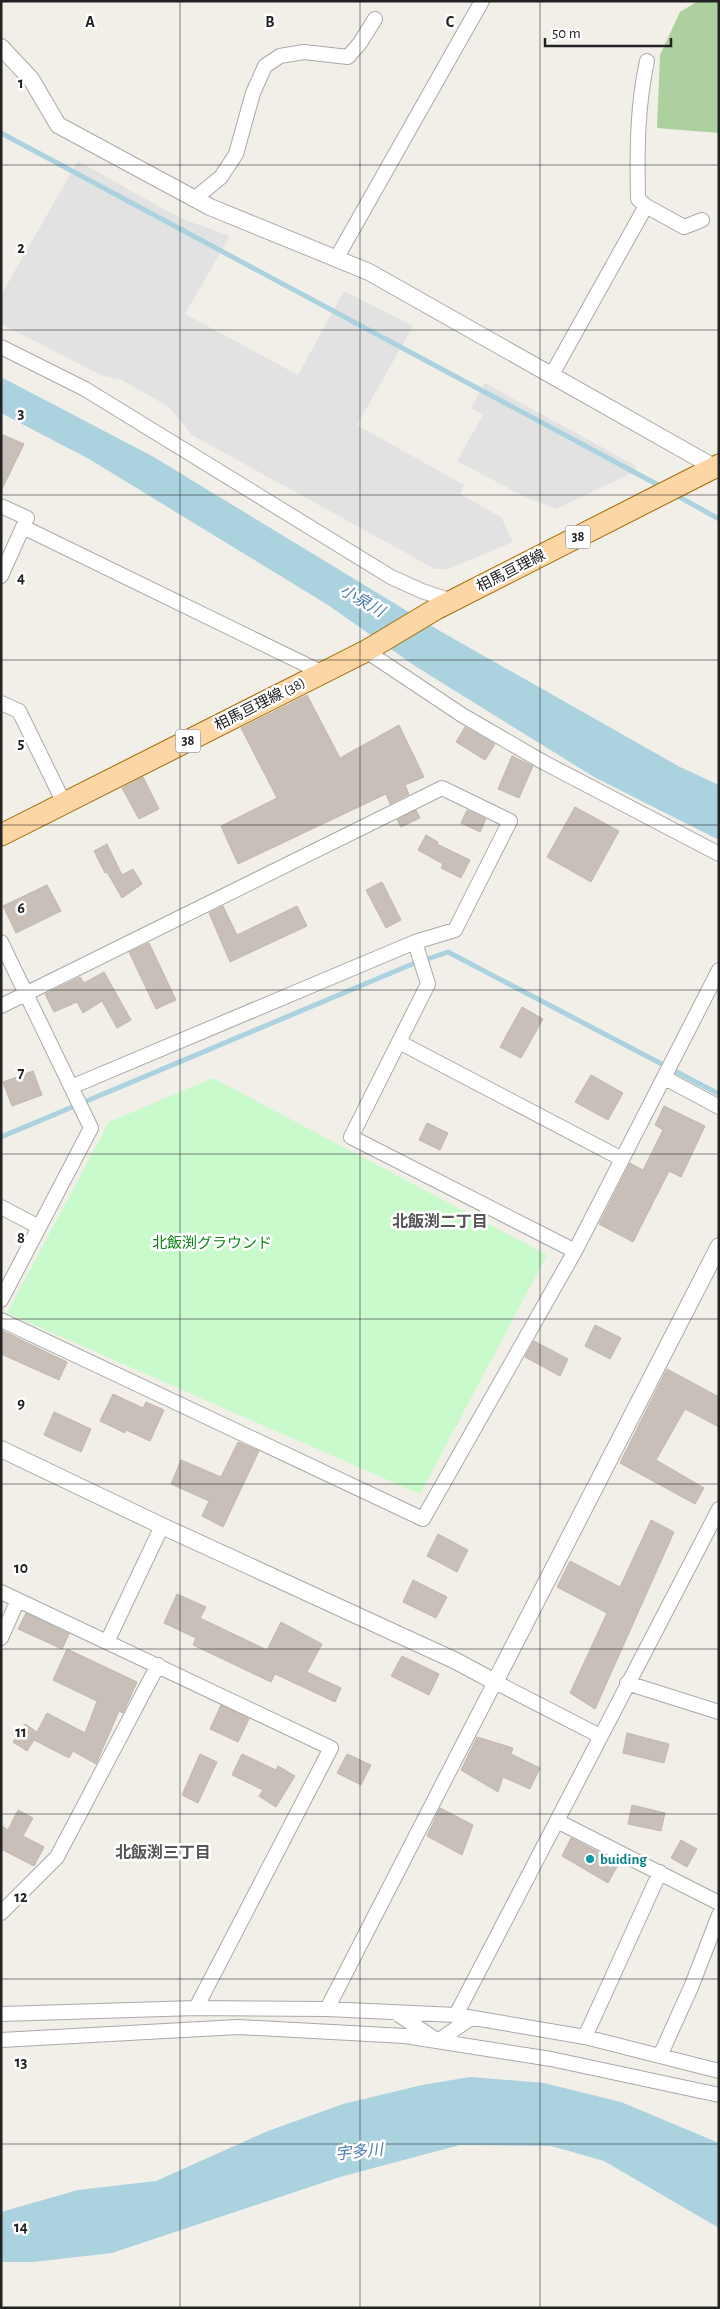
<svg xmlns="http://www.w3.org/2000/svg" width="720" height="2309" viewBox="0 0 720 2309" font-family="'Alegreya Sans','Noto Sans JP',sans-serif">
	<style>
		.forest { fill: #add19e }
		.park { fill: #c8facc }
		.parking { fill: #e2e2e2 }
		.water { fill: #aad3df }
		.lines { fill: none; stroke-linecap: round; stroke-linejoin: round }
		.stream { stroke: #aad3df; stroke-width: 5 }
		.building { fill: #c7bfb8; stroke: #c4b6ab }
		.minor-casing { stroke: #a9a9a9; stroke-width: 16 }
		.tertiary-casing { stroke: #a9a9a9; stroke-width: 18 }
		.primary-casing { stroke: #a06b00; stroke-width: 23 }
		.minor { stroke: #fff; stroke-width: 14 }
		.tertiary { stroke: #fff; stroke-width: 16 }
		.primary { stroke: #fcd6a4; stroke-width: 21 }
		.grid { fill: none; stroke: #222; stroke-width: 1; stroke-opacity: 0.55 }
		.culture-dot { fill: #0f9aa8; stroke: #fff; stroke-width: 2 }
		.labels { text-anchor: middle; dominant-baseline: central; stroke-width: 5; stroke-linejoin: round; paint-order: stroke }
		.shield { fill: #fff; stroke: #646464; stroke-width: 1 }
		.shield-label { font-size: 14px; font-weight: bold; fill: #222 }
		.street-label { font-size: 15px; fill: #222; stroke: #fff }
		.park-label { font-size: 15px; fill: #0c8416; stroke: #fff }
		.culture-label { font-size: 15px; font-weight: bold; fill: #0d838f; stroke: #fff; text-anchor: start }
		.water-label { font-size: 16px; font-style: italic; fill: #4a7aab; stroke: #fff }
		.neighbourhood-label { font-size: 16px; font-weight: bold; fill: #555; stroke: #fff }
		.grid-label { font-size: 16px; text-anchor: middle; font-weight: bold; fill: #222; stroke: #fff; stroke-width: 5; stroke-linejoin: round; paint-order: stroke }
	</style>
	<rect width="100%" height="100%" fill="#f2efe9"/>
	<path class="forest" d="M698,1H719V133L657,128L660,55L680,12Z"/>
	<path class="park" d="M213,1078L547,1255L420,1494L7,1313L109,1122Z"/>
	<path class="parking" d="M78,161L167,211L188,221L230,236L185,314L298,375L344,291L413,326L357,425L464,485L460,494L501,517L513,542L448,569H435L192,435L169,407L120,379L103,376L1,324V295Z
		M485,383L636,466V471L556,509L523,496L457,461L483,415L471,408Z"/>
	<path class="water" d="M1,377L152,456L440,631L680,767L719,785V840L594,777L415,666L328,605L89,459L1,413Z
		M470,2077L544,2083L621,2102L719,2143V2228L604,2161L551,2146L460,2145L340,2177L112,2253L33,2262H1V2212L78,2190L156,2181L268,2131L343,2104L422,2085Z"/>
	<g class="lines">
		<path class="stream" d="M1,133L662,487
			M674,494L719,519
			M1,1137L410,965L448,952L719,1094"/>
	</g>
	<path class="building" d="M1,434L24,444L1,491Z
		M307,695L340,758L399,725L424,777L405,785L409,794L390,804L386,794L238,864L221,826L277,798L241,728Z
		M465,727L495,744L485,760L456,742Z
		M512,756L533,766L519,798L498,789Z
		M143,777L159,809L139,819L122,788Z
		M575,807L619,831L591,882L547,857Z
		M416,810L420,818L401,827L397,820Z
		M467,810L486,819L480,832L461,823Z
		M426,835L438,842L437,844L470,860L461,878L441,868L443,864L418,850Z
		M107,844L122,875L133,869L142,884L122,898L107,872L105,873L94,851Z
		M382,882L401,920L386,928L366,890Z
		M47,885L61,911L16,933L3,906Z
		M223,906L237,935L297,906L307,926L230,962L209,913Z
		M149,943L176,1000L156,1009L129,952Z
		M104,972L131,1020L117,1028L102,1001L83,1013L77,1002L54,1012L45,994L80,977L84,983Z
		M522,1007L543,1019L521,1058L500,1047Z
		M33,1071L42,1095L12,1106L3,1082Z
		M591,1075L623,1093L608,1120L575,1102Z
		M664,1106L705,1126L681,1177L669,1171L633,1242L599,1224L630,1163L643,1170L663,1130L655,1125Z
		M427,1123L448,1133L440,1150L419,1140Z
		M595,1325L621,1338L610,1359L585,1346Z
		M1,1330L67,1362L59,1380L1,1354Z
		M534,1341L568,1359L560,1376L525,1357Z
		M667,1369L719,1397V1427L685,1409L656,1460L704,1488L695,1504L620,1463Z
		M113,1394L143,1408L146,1402L164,1410L150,1441L126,1430L125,1433L100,1421Z
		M54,1412L91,1429L81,1452L44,1435Z
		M238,1442L259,1451L223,1527L202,1516L209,1501L171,1484L181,1460L221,1477Z
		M651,1520L674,1532L595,1709L570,1693L607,1613L557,1587L570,1561L620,1587Z
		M438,1534L468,1550L457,1572L427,1556Z
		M413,1580L447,1597L436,1618L403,1602Z
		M177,1594L206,1607L200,1618L267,1650L281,1622L322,1644L307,1672L341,1688L335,1702L275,1674L271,1682L193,1645L196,1638L164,1623Z
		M26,1613L69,1634L62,1649L18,1629Z
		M67,1649L137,1682L123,1713L119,1711L96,1764L73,1751L69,1758L34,1740L27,1751L13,1742L25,1724L37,1732L47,1713L85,1733L97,1701L53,1680Z
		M402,1656L439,1674L429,1695L391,1676Z
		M221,1705L249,1719L238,1742L210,1729Z
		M627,1733L669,1744L664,1763L623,1753Z
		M477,1737L513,1748L511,1754L540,1768L530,1789L503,1777L498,1792L461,1770Z
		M200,1754L217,1762L198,1803L182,1795Z
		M242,1754L276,1770L278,1766L295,1776L276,1807L259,1796L263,1790L232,1775Z
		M347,1754L371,1765L361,1785L337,1773Z
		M632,1805L665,1813L661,1831L628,1824Z
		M440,1808L473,1825L462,1855L427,1836Z
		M18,1810L33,1818L23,1836L44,1847L34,1866L1,1849V1825L8,1830Z
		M571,1838L619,1863L608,1883L562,1856Z
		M681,1840L697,1849L687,1867L671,1858Z"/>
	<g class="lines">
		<g class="minor-casing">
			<path id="minor" d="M194,199L221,177L236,154L253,93L265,66L280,56L304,52L348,57L360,43L375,19
				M646,206L638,199C637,152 637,107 647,61
				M336,259L482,1
				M1,347L85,389L391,577L422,591L452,601
				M551,376L646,206L684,227L702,220
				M1,506L27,518L1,576
				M23,527L323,673
				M366,651L462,715L543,762L719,854
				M1,703L19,711L64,803
				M1,942L91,1128L1,1300
				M415,942L428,984L351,1137L575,1251
				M1,1006L442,788L510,821L455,930L415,942L71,1087
				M399,1042L622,1159
				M665,1078L719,1107
				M1,1207L39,1227
				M1,1320L423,1519L575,1251L719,970
				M1,1592L331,1748L196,2008
				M1,1638L18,1600
				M107,1642L162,1526
				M627,1683L719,1712
				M557,1821L719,1903
				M1,1913L57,1857L158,1665
				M327,2009L495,1682L600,1736
				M396,2013L438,2041L471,2018
				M1,2014L196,2008L327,2009L456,2015L585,2037L719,2071
				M456,2015L719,1509
				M585,2037L660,1872
				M1,2040L238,2027L405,2036L551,2059L719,2095
				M660,2056L692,1985L719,1915"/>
		</g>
		<g class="tertiary-casing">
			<path id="tertiary" d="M1,47L31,79L58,125L210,207L369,272L719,470
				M1,1449L162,1526L456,1661L495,1682L719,1246"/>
		</g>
		<g class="primary-casing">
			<path id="primary" d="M1,835L366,651L436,609L719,465"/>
		</g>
		<use href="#minor" class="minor"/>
		<use href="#tertiary" class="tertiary"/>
		<use href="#primary" class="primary"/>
	</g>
	<path class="grid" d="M180,1V2308M360,1V2308M540,1V2308M1,165H719M1,330H719M1,495H719M1,660H719M1,825H719M1,990H719M1,1154H719M1,1319H719M1,1484H719M1,1649H719M1,1814H719M1,1979H719M1,2144H719"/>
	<circle class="culture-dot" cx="590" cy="1859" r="5"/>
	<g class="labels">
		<g class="shield">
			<rect x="565.5" y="525.5" width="25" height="23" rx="4"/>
			<rect x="175.5" y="729.5" width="25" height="23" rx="4"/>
		</g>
		<g class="shield-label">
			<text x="578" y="537">38</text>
			<text x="188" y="741">38</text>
		</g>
		<g class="street-label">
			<text transform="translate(511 571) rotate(-27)">相馬亘理線</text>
			<text transform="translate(260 704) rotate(-27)">相馬亘理線 (38)</text>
		</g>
		<g class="park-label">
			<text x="212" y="1243">北飯渕グラウンド</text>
		</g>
		<g class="culture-label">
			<text x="600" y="1859">buiding</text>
		</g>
		<g class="water-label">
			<text transform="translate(362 601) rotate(30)">小泉川</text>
			<text transform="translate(359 2152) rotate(-6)">宇多川</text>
		</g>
		<g class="neighbourhood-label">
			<text x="440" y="1222">北飯渕二丁目</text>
			<text x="163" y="1853">北飯渕三丁目</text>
		</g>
	</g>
	<g class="grid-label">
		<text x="90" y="27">A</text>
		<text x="270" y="27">B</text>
		<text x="450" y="27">C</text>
		<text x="21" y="88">1</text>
		<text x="21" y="253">2</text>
		<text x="21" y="418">3</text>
		<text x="21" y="583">4</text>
		<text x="21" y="748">5</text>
		<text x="21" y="913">6</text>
		<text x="21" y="1078">7</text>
		<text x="21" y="1243">8</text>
		<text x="21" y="1408">9</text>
		<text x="21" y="1573">10</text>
		<text x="21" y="1737">11</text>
		<text x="21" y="1902">12</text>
		<text x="21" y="2067">13</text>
		<text x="21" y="2232">14</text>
	</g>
	<rect width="720" height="2309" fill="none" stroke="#222222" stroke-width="5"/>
	<path d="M545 38v8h126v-8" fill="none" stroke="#222222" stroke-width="2.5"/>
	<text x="552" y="38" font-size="15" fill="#222222" stroke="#ffffff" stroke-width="4" paint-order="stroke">50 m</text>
</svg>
